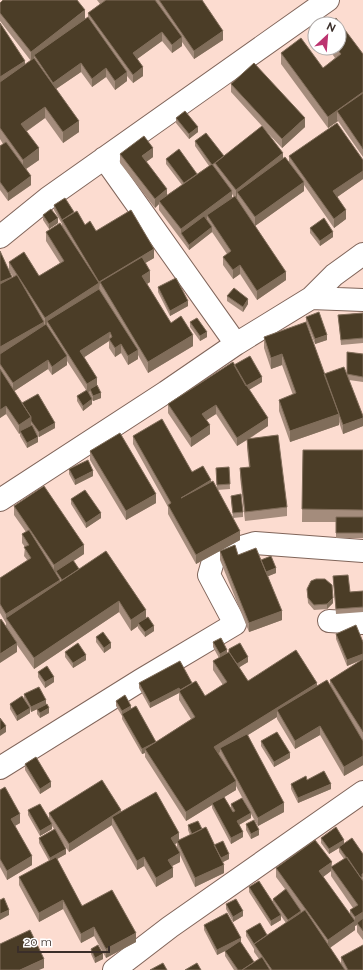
<svg xmlns="http://www.w3.org/2000/svg" width="363" height="970" viewBox="0 0 363 970" font-family="Raleway,sans-serif">
	<style>
		.lines { fill: none; stroke-linecap: round; stroke-linejoin: round }
		.street-casing { stroke: #80655a; stroke-width: 24 }
		.street { stroke: #fff; stroke-width: 22 }
		.wall { fill: #a48c7c; fill-rule: evenodd }
		.shaded-wall { fill: #806d5a }
		.building { fill: #4b3d27; stroke: #806d5a }
	</style>
	<rect width="100%" height="100%" fill="#fcdcd0"/>
	<g class="lines">
		<g class="street-casing">
			<path id="street" d="M104,158L236,344
				M0,237L48,198L328,0
				M311,298L363,300
				M0,500L166,392L236,344L311,298L334,275L363,254
				M329,621L363,623
				M0,768L141,680L235,624L209,575L213,561L224,552L255,543L363,551
				M114,970L170,927L363,792"/>
		</g>
		<use href="#street" class="street"/>
	</g>
	<path class="wall" d="M97,0H202L223,40L194,59L182,42V46L172,53L162,41L137,59L143,76L133,83L127,76V81L115,90L106,77L92,87L81,72L56,89L79,132L63,143L45,118L26,132L39,160L26,169L31,185L8,201L0,190V146L3,144L0,139V23L25,65L31,61L0,21V3L85,19L71,30L88,17V13L100,4Z
		M328,48H339L363,54V157L338,121L328,128L281,64V53L323,68L335,58Z
		M231,84L305,127L282,148L264,129L283,159L289,163V156L363,160V179L337,197L346,219L334,228L304,185V191L255,226L286,280L257,300L240,274L233,279L223,265V257L227,254L212,232L189,250L159,210V204L155,208L120,163V154L153,157L146,162L167,195L182,185L166,164V159L197,174L209,166L195,146V141L224,156L262,126L231,92ZM232,194L234,197L232,198Z
		M176,118L198,132L189,139L176,123Z
		M54,205L74,213L85,225L96,231L154,258L145,263L150,282L147,284L171,323L193,346L148,373L138,355V359L128,365L121,353L115,357L109,348V341L84,357L97,385L101,398L93,401L92,400V404L83,411L77,401V396L86,390L67,361V365L52,375L48,369L14,391L22,403L55,428L39,437L35,432L38,442L27,448L20,436V433L19,434L6,414L0,418V251L12,278L13,277L9,270V262L39,276L60,263L46,241V232L62,226V224L54,210Z
		M43,215L58,223L49,229L43,220Z
		M310,228L333,237L320,246L310,233Z
		M158,287L188,306L170,316L158,292Z
		M227,296L248,304L243,312L227,301Z
		M363,313V343L341,345L338,315Z
		M306,317L327,340L315,344L306,322Z
		M190,322L207,337L200,341L190,327Z
		M264,337L324,374L347,375V352L363,354V382L349,380L363,416V426L343,434L339,422V425L290,442L279,411V400L293,395L282,365L271,369L264,348Z
		M234,365L262,382L249,390L268,426L249,439L287,507V516L245,521L240,477V468L249,467L247,448V440L237,446L216,414L206,420L210,434L191,447L168,413V404Z
		M133,436L192,472L211,482L217,490L216,473L229,467L230,489L217,490L240,540L196,564L168,514V507L133,444Z
		M303,450H363V538H336V522H302Z
		M90,451L156,503L126,520L90,460Z
		M69,469L93,476L75,485L69,474Z
		M231,496L243,512V517L233,518L231,501Z
		M71,499L101,518L86,528L71,504Z
		M14,506L84,554L73,561L79,569L146,618L154,631L145,637L138,628V626L131,631L119,612L34,669L17,645V652L1,619L6,627V623L0,613V577V578L28,561L24,556L25,547L22,543V534L26,532L14,515Z
		M220,551L238,555L261,560L276,573L268,576L282,620L249,632L220,560Z
		M333,576L350,592L363,591V612L336,614Z
		M307,589L333,603L327,609L314,610L308,603Z
		M336,634L363,642V765L344,776L320,735L295,749L277,719V717L248,735L284,812L258,826L251,814V818L239,825L243,837L231,844L212,808V805L186,821L145,757V753L142,754L122,719V716L116,706V701L131,709L156,742L191,719L179,700V693L150,708L139,688V683H192L205,696L223,685L213,670V661L219,658L213,647V642L227,653L248,662L239,667L248,681L317,686L330,685V680L362,660L347,666L336,639ZM236,786L250,812L231,804V809L233,812L224,797L236,790Z
		M96,637L111,648L104,653L96,642Z
		M65,652L86,660L73,668L65,657Z
		M38,672L54,682L45,688L38,677Z
		M24,694L46,705L31,712L30,709V713L17,721L10,709V704H27L24,699Z
		M37,709L49,713L40,718L37,714Z
		M261,741L290,758L274,767L261,746Z
		M25,764L51,787L40,794L25,770Z
		M307,780L331,789L298,803L291,789V784Z
		M0,790L20,823L15,826L32,865L7,880L0,867Z
		M28,810L49,821V813L121,812L179,840L190,835L188,830V825L202,829L214,845L229,859L223,862L224,873L195,887L180,855V862L172,866L173,877L156,887L144,866L137,870L112,826V825L69,852L63,843L66,854L57,859L82,906L136,942L106,958L94,936L81,943L63,909L39,922L19,885V877L49,861L39,843V838L54,829L52,826V829L40,836L28,815ZM177,843V849L175,844Z
		M246,824L259,835L251,839L246,830Z
		M321,838L344,844L363,854V940L357,932V925L355,926V925V930L330,948L341,964V957L363,970H234L225,956V951L217,955L204,930V925L241,943L254,962L259,959L254,952V949L246,936V931L267,935L286,923L281,916V920L271,926L249,892V887L273,901V899L285,889L276,877V868L332,867L344,859L339,852V848L329,854L321,843ZM331,871V876L353,908L350,910V915L323,877Z
		M226,904L243,916L233,922L226,909Z
		M91,949L103,959L95,963L91,954Z"/>
	<path class="shaded-wall" d="M85,10V19L35,57L34,55V59L31,61V52Z
		M223,31V40L194,59V51Z
		M162,32V41L133,62V53Z
		M182,37V46L172,53V45Z
		M25,61V70L0,85V77Z
		M81,63V72L53,91V83Z
		M143,67V76L133,83V75Z
		M106,68V77L92,87V79Z
		M127,72V81L115,90V81Z
		M363,92V103L337,111V120L338,121L328,128V117Z
		M45,107V118L21,135V124Z
		M305,118V127L282,148V139Z
		M79,121V132L63,143V132Z
		M198,127V132L189,139V134Z
		M39,148V160L23,171V160Z
		M153,148V157L142,165V156Z
		M283,153V162L237,192V198L236,199V190Z
		M363,171V179L333,200V191Z
		M31,176V185L8,201V193Z
		M304,182V191L255,226V217Z
		M167,189V198L159,201V204L155,208V199Z
		M232,191V200L207,215V219L183,236L181,233V229Z
		M346,210V219L334,228V219Z
		M58,218V223L49,229V224Z
		M212,227V232L189,250V245Z
		M333,232V237L320,246V241Z
		M154,249V258L103,288L100,282L99,290V282Z
		M240,265V274L233,279V270Z
		M150,271V282L142,287V276Z
		M286,272V280L257,300V291Z
		M12,277L0,287V282Z
		M99,283V292L47,321V325L45,326V318Z
		M248,299V304L243,312V307Z
		M188,301V306L170,316V311Z
		M44,322V330L0,356V347Z
		M110,332L109,341L80,360V351Z
		M207,332V337L200,341V336Z
		M193,335V346L148,373V362Z
		M327,335V340L315,344V339Z
		M121,344V353L115,357V348Z
		M138,350V359L128,365V356Z
		M282,354V365L271,369V358Z
		M67,356V365L52,375V367Z
		M48,360V369L13,392V383Z
		M262,377V382L245,392V387Z
		M97,378V387L90,389V391L87,393V384Z
		M101,393V398L93,401V396Z
		M92,399V404L83,411V406Z
		M216,405V414L202,423V414Z
		M6,406V414L0,418V410Z
		M339,414V425L290,442V431Z
		M31,417V426L20,431V433L19,434V425Z
		M268,418V426L237,446V438Z
		M363,418V426L343,434V425Z
		M55,423V428L39,437V432Z
		M210,425V434L191,447V438Z
		M38,437V442L27,448V443Z
		M93,471V476L75,485V480Z
		M211,480V489L181,498Z
		M156,494V503L126,520V511Z
		M101,513V518L86,528V523Z
		M240,531V540L196,564V555Z
		M84,545V554L57,572L56,571V573L54,574V565Z
		M276,568V573L264,578V573Z
		M60,580V589L6,618V623V614Z
		M333,598V603L327,609V604Z
		M119,601V612L34,669V658Z
		M146,610V621L138,623V626L131,631V620Z
		M282,611V620L249,632V623Z
		M154,626V631L145,637V632Z
		M17,643V652L0,663V654Z
		M111,643V648L104,653V648Z
		M227,650V655L220,659V654Z
		M363,654V659L347,666V660Z
		M86,655V660L73,668V663Z
		M248,657V662L235,670V665Z
		M54,677V682L45,688V682Z
		M317,683V691L277,710V717L222,751L220,748V752L214,756V747Z
		M179,688V693L150,708V703Z
		M46,700V705L31,712V707Z
		M131,706V711L122,714V716V711Z
		M30,708V713L17,721V716Z
		M49,708V713L40,718V713Z
		M6,726V732L0,736V731Z
		M320,726V735L295,749V741Z
		M156,742L145,749V753L142,754V749Z
		M290,753V758L274,767V762Z
		M363,756V765L344,776V767Z
		M236,781V790L213,804L212,803V805L186,821V812Z
		M51,782V787L40,794V789Z
		M331,784V789L298,803V798Z
		M284,803V812L258,826V818Z
		M121,810V818L112,817V825L69,852V844Z
		M251,813V818L237,826V821Z
		M20,814V823L11,828V819Z
		M52,824V829L40,836V831Z
		M259,830V835L251,839V834Z
		M243,832V837L231,844V838Z
		M179,833V842L177,841V843L171,846V838Z
		M344,840V845L329,854V849Z
		M66,849V854L50,863V858Z
		M180,853V862L168,868V860Z
		M229,854V859L219,864V859Z
		M32,856V865L7,880V871Z
		M144,857V866L137,870V861Z
		M332,862L331,871L319,880V871Z
		M224,865V873L195,887V878Z
		M173,868V877L156,887V878Z
		M63,900V909L39,922V913Z
		M9,910V915L0,920V914Z
		M243,911V916L233,922V917Z
		M301,911V916L288,925V920Z
		M363,912V921L357,923V925L355,926V917Z
		M281,915V920L271,926V921Z
		M355,921V930L328,949V940Z
		M94,927V936L81,943V934Z
		M136,933V942L106,958V949Z
		M241,938V943L217,955V950Z
		M103,954V959L95,963V958Z
		M44,959V968L39,970H20Z"/>
	<path class="building" d="M3,0H77L85,10L31,52L0,13V3Z
		M106,0H155L182,37L172,45L162,32L133,53L143,67L133,75L88,13Z
		M159,0H202L223,31L194,51Z
		M88,17L127,72L115,81L106,68L92,79L81,63L53,83L34,55Z
		M336,18L363,54V92L328,117L281,53L301,38L323,68L341,54L336,48H339V24H329Z
		M0,23L25,61L0,77Z
		M34,58L79,121L63,132L45,107L21,124L39,148L23,160L0,128V82Z
		M254,63L305,118L282,139L231,84Z
		M363,93V149L337,111Z
		M185,111L198,127L189,134L176,118Z
		M337,123L363,160V171L333,191L346,210L334,219L289,156Z
		M262,126L283,153L236,190L215,163Z
		M206,133L224,156L212,165L195,141Z
		M144,136L153,148L142,156L167,189L155,199L120,154Z
		M6,142L31,176L8,193L0,182V146Z
		M179,149L197,174L184,183L166,159Z
		M285,157L304,182L255,217L237,192Z
		M212,164L232,191L181,229L159,201Z
		M235,196L286,272L257,291L240,265L233,270L223,257L231,251L207,215Z
		M65,198L74,212L62,220L54,205Z
		M51,209L58,218L49,224L43,215Z
		M131,210L154,249L99,282L62,220L77,211L85,225L90,221L96,231Z
		M204,216L212,227L189,245L181,233Z
		M324,218L333,232L320,241L310,228Z
		M60,223L99,283L45,318L9,262L24,252L39,276L64,261L46,232Z
		M0,251L12,277L0,282Z
		M142,257L150,271L142,276L171,323L181,316L193,335L148,362L100,282Z
		M17,275L44,322L0,347V284Z
		M176,278L188,301L170,311L158,287Z
		M234,288L248,299L243,307L227,296Z
		M99,289L138,350L128,356L121,344L115,348L109,339L112,337L110,332L80,351L97,378L87,384L47,321Z
		M319,312L327,335L315,339L306,317Z
		M363,313V338L341,340L338,315Z
		M197,318L207,332L200,336L190,322Z
		M306,322L339,414L290,431L279,400L296,393L282,354L271,358L264,337Z
		M46,324L67,356L52,367L48,360L13,383L0,364V354Z
		M347,352L363,354V377L347,374Z
		M250,356L262,377L246,386L234,365Z
		M233,362L245,383L268,418L237,438L216,405L202,414L210,425L191,438L168,404Z
		M344,367L363,416V418L343,425L324,374Z
		M0,369L31,417L19,425L6,406L0,410Z
		M97,385L101,393L93,396L90,389Z
		M87,390L92,399L83,406L77,396Z
		M38,394L55,423L39,432L31,421V417L22,403Z
		M162,419L192,472L203,466L211,480L181,498L213,481L240,531L196,555L168,505L171,503L133,436Z
		M32,425L38,437L27,443L20,431Z
		M120,433L156,494L126,511L90,451Z
		M278,435L287,507L245,512L240,468L250,467L247,439Z
		M303,450H363V510L302,509Z
		M88,460L93,471L75,480L69,469Z
		M229,467L230,484L217,485L216,468Z
		M44,486L84,545L54,565L14,506Z
		M85,490L101,513L86,523L71,499Z
		M241,494L243,512L233,513L231,496Z
		M336,517H363V533H336Z
		M29,530L60,580L6,614L0,604V578L31,558L24,547L29,545L22,534Z
		M235,545L238,555L256,548L282,611L249,623L220,551Z
		M106,551L146,610L131,620L119,601L34,658L6,618Z
		M271,556L276,568L266,572L261,560Z
		M73,560L79,569L62,580L56,571Z
		M348,575L350,592L363,591V607L336,609L333,576Z
		M316,579H325L332,585L333,598L327,604L314,605L308,598L307,589L311,581Z
		M148,617L154,626L145,632L138,623Z
		M1,619L17,643L0,654V620Z
		M356,625L363,642V654L347,660L336,634Z
		M103,632L111,643L104,648L96,637Z
		M221,638L227,650L220,654L213,642Z
		M78,643L86,655L73,663L65,652Z
		M240,643L248,657L237,664L229,652V649Z
		M296,650L317,683L214,747L236,781L186,812L145,749L195,717L179,691L196,681L205,696L227,682L213,661L229,652L248,681Z
		M363,659V732L330,680Z
		M180,661L192,683L180,690L179,688L150,703L139,683Z
		M47,666L54,677L45,682L38,672Z
		M327,680L363,741V756L344,767L320,726L295,741L277,710Z
		M39,687L46,700L31,707L24,694Z
		M125,695L131,706L122,711L116,701Z
		M22,696L30,708L17,716L10,704Z
		M47,704L49,708L40,713L37,709Z
		M136,706L156,742L142,749L122,714Z
		M0,718L6,726L0,731Z
		M277,732L290,753L274,762L261,741Z
		M247,734L284,803L258,818L220,748Z
		M36,757L51,782L40,789L25,764Z
		M324,771L331,784L298,798L291,784L306,776L307,780Z
		M102,780L121,810L69,844L49,813Z
		M5,787L20,814L11,819L32,856L7,871L0,859V790Z
		M156,792L179,833L171,838L180,853L168,860L173,868L156,878L144,857L137,861L112,817Z
		M224,797L233,812L235,811L231,804L242,798L251,813L237,821L243,832L231,838L212,803Z
		M40,804L52,824L40,831L28,810Z
		M254,820L259,830L251,834L246,824Z
		M198,821L202,829L192,834L188,825Z
		M206,827L224,865L195,878L177,841Z
		M336,827L344,840L329,849L321,838Z
		M55,829L66,849L50,858L39,838Z
		M352,838L363,854V873L362,874V877L361,878L339,847Z
		M315,840L332,862L319,871L355,921L328,940L276,868Z
		M223,841L229,854L221,858L214,845Z
		M56,857L82,906L112,890L136,933L106,949L94,927L81,934L63,900L39,913L19,877Z
		M347,857L363,881V912L355,917L350,910L358,905L331,867Z
		M259,881L281,915L271,921L249,887Z
		M286,889L301,911L288,920L273,899Z
		M4,898L9,910L0,914V900Z
		M236,899L243,911L233,917L226,904Z
		M305,910L345,970H272L254,944Z
		M227,913L241,938L217,950L204,925Z
		M363,918V931L357,923Z
		M260,923L267,935L254,944L246,931Z
		M30,930L44,959L20,970H0V944Z
		M240,941L254,962L242,970H238L225,951Z
		M98,945L103,954L95,958L91,949Z
		M363,945V970H348L341,957Z
		M262,957L270,970H242Z
		M163,963L167,970H150Z
		M197,963L201,970H185Z"/>
	<g transform="translate(327 36) rotate(26)"><circle r="19" fill="#ffffff" stroke="#b0aba9"/>
	<path d="M0-3L7 15L0 10L-7 15Z" fill="#bc3470"/>
	<text y="-6" font-size="11" font-weight="bold" text-anchor="middle" fill="#3a2e29">N</text>
	</g>
	<path d="M18 946v6h91v-6" fill="none" stroke="#3a2e29" stroke-width="2"/>
	<text x="24" y="946" font-size="12" fill="#3a2e29" stroke="#ffffff" stroke-width="3" paint-order="stroke">20 m</text>
</svg>
